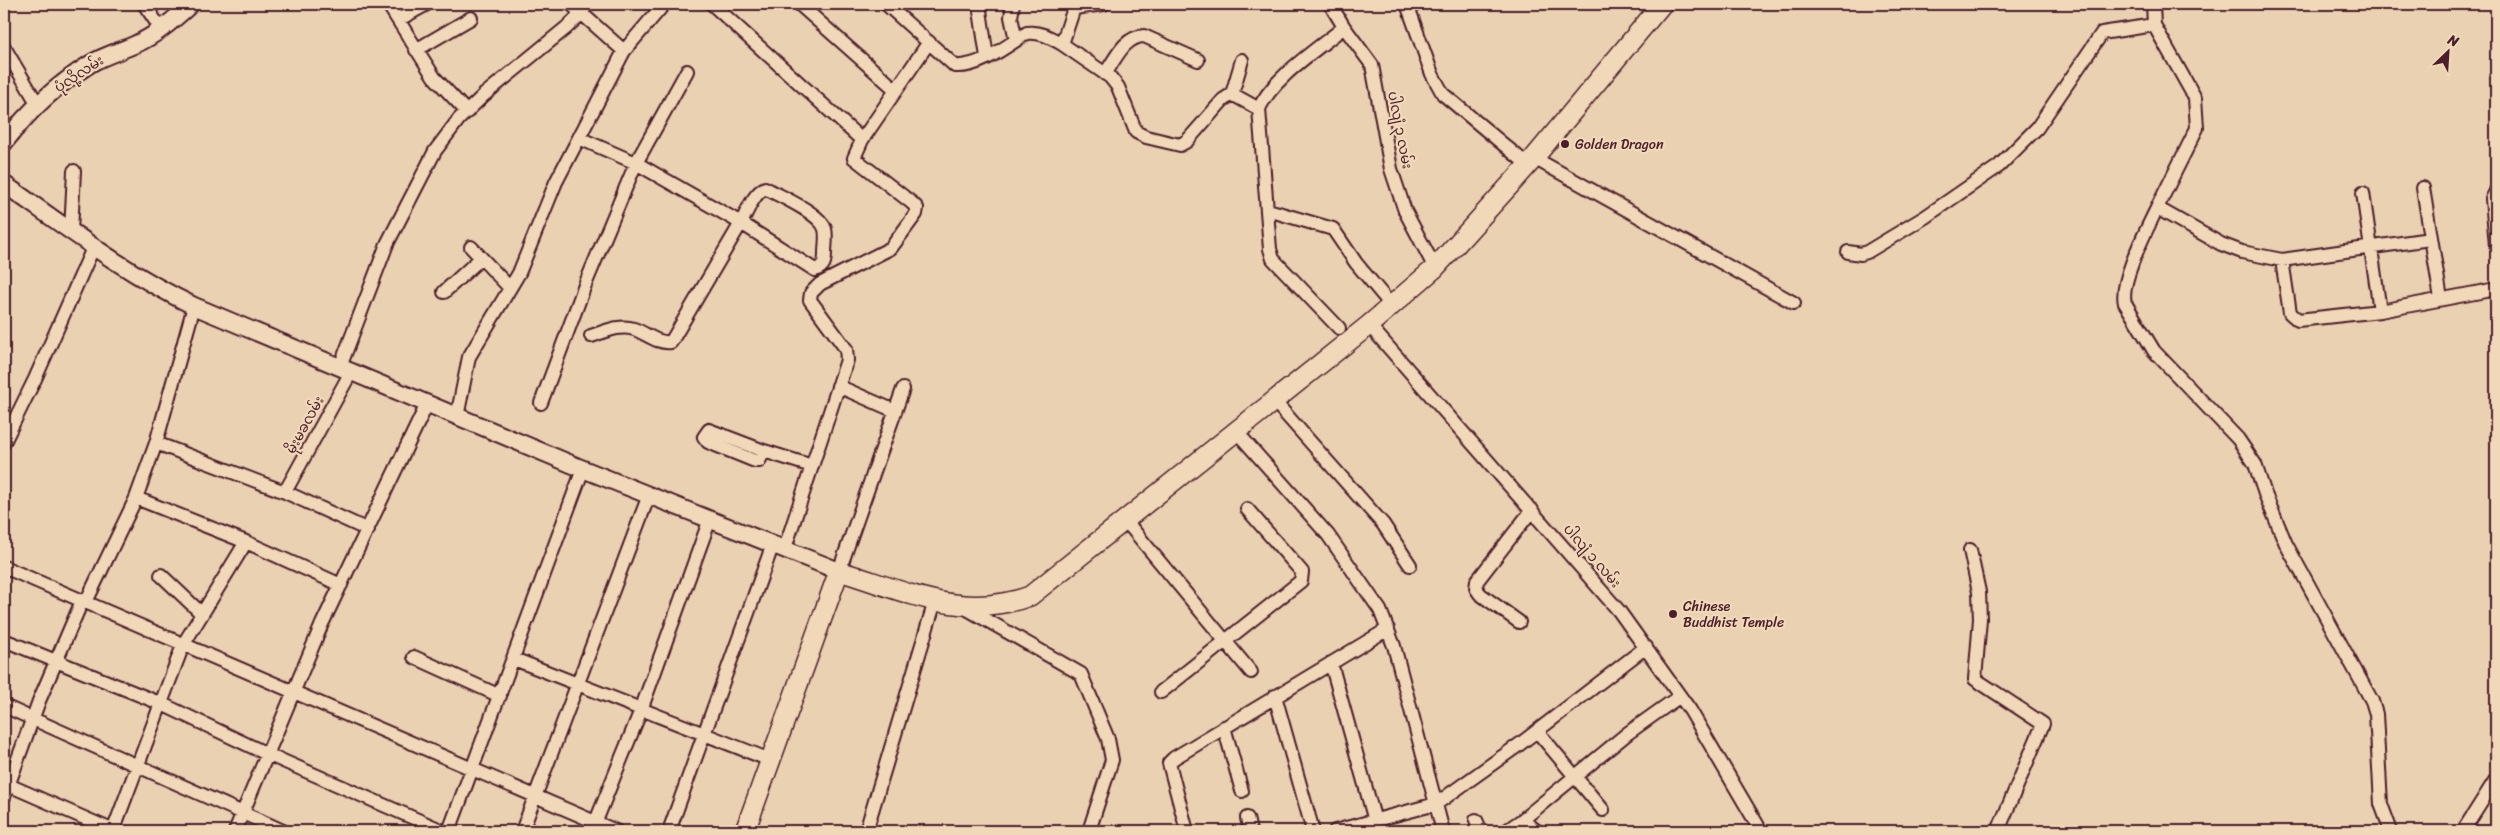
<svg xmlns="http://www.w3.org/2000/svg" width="2500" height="835" viewBox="0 0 2500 835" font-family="Sriracha,'Noto Sans Myanmar',sans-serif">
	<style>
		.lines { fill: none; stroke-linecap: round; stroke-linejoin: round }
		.minor-casing { stroke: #4a1f2b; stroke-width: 16 }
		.major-casing { stroke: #4a1f2b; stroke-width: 20 }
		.highway-casing { stroke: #4a1f2b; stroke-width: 22 }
		.minor { stroke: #f1d8b8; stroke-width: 12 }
		.major { stroke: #f1d8b8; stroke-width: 16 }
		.highway { stroke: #f1d8b8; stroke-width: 19 }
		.poi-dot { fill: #4a1f2b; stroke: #f1d8b8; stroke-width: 2 }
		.labels { text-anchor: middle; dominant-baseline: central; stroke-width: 4.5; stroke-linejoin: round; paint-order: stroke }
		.street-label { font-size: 14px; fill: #4a1f2b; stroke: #f1d8b8 }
		.poi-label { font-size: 14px; fill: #4a1f2b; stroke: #f1d8b8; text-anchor: start }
	</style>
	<rect width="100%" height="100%" fill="#ead1b2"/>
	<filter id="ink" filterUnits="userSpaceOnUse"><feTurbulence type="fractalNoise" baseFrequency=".02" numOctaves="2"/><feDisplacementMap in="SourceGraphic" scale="10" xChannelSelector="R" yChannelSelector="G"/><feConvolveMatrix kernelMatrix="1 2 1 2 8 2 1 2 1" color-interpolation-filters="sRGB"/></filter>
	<g filter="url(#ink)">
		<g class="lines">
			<g class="minor-casing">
				<path id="minor" d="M144,4L161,29
					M388,4L434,77L467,112
					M571,4L624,51
					M712,4L862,140
					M799,4L896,90
					M886,4L955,66C979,68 1007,46 1027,33C1040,31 1051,38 1062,44L1074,8V4
					M979,4L987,57
					M1013,4L1011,17L1016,40
					M1330,4L1344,27L1372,65L1391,169L1405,211L1435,268
					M1407,4L1432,74L1443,94L1528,165
					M2153,4L2154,25L2195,98L2197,128L2157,208L2221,244L2242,252L2282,260L2430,239
					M1074,8L1104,4
					M398,20L427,4
					M1062,44L1110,77L1118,87L1136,132L1146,137L1180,145L1187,141L1223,100L1232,94L1242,60
					M4,47L37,103
					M416,50L471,18
					M1105,74C1116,58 1124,37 1144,36L1198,60
					M1232,94L1259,109
					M579,138L636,163L741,223L815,270C824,267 825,262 825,253C825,245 827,236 825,229C820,213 780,196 765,188C753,194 747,212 741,223L671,342C657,344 646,333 634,329C620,324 604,332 591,336
					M1534,158L1794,303
					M2423,188L2441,299
					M2496,191L2492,199L2496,246
					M2363,193L2380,311
					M2157,208C2147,229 2119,282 2125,303L2154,351L2238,439L2255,464L2265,494L2286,544L2372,701L2376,714L2381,804L2391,831
					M1268,210L1333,229L1356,263L1391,305
					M71,232L74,171
					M471,247L509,287
					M1848,252L1861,254L1867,252L1925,217L1999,166L2037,128L2102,33L2154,25
					M2282,260L2290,313L2298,320L2380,311L2496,289
					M444,292L481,258
					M1369,325L1619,611L1690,710L1761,831
					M1339,328L1273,259L1270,249L1259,109C1272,78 1318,49 1344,27
					M340,367L387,244L435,151L459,119L484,95L566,28L581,14L587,4
					M838,386L895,411
					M1274,401L1383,524L1410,565
					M541,403L585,285L636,163L687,71
					M457,417L469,357L519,273L556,182L624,51L664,4
					M1236,431L1328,535L1380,610L1394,646L1443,831
					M4,442L35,379L93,248
					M156,443L285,492L368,530
					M764,451L759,461H755L708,442L704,437L709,430L764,451L812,466
					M285,492L351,372
					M136,498L246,542L341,585
					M1125,520L1251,672
					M785,548L847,360L846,349L810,300L811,293L820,284L891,248L916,214L917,208L912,203L854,158L862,140L929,42
					M1970,550L1979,592L1980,619L1975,679L2043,724L1998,831
					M4,567L616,831
					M839,571L903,389
					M86,602L136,498L156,443L194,306
					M962,606L1081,674L1108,739L1112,760L1089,831
					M202,614L246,542
					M1519,622L1480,594L1476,588L1477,581L1532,510
					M4,640L162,704L267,754L443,831
					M414,657L500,696
					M514,659L770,760
					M1331,663L1375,821
					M1161,692L1301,581L1302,572L1247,509
					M1275,696L1313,831
					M4,706L283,831
					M1224,727L1242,791
					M1537,731L1603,810
					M4,783L114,831
					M4,797L39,701L82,601
					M1247,818L1250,831
					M1476,820L1481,831
					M1522,820L1537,831
					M113,831L183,645L202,614L161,575
					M235,831L322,624L427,404
					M449,831L583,469
					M522,831L649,495
					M592,831L641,710L710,519
					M669,831L773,544
					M866,831L935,601
					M1187,831L1170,767L1169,763L1174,758L1388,629
					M1335,831L1436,804L1520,744L1646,647
					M1506,831L1522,820L1628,733L1680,696
					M2463,831L2496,779"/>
			</g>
			<g class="major-casing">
				<path id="major" d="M4,143C29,110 55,86 90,64C105,55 121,51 136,44C157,35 174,19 191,4
					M4,184C66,227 125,273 194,306L583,469L839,571"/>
			</g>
			<g class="highway-casing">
				<path id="highway" d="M745,831L839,571C906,591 961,621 1030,596L1369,325L1435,268L1528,165L1662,4"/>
			</g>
			<use href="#minor" class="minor"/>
			<use href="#major" class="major"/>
			<use href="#highway" class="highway"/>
		</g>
	</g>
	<g class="poi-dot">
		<circle cx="1565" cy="144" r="5"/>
		<circle cx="1673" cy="614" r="5"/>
	</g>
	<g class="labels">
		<g class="street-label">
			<text transform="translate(79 74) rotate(-33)">ပုံလို့လမ်း</text>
			<text transform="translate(1400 130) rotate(79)">ပါလျံ ၃ လမ်း</text>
			<text transform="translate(305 425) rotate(-61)">မိုးမခလမ်း</text>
			<text transform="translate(1592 556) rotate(49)">ပါလျံ ၁ လမ်း</text>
		</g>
		<g class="poi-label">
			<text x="1575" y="144">Golden Dragon</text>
			<text x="1683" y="606">Chinese<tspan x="1683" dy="16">Buddhist Temple</tspan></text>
		</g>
	</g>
	<rect width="2500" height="835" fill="none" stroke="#f1d8b8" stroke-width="20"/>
	<rect x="10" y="10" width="2480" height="815" fill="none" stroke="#4a1f2b" stroke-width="2" filter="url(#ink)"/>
	<g transform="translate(2448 52) rotate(25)" stroke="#f1d8b8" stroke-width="4" paint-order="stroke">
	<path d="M0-4L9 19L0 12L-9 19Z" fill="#4a1f2b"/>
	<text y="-8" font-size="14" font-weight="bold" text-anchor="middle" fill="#4a1f2b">N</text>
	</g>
</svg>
